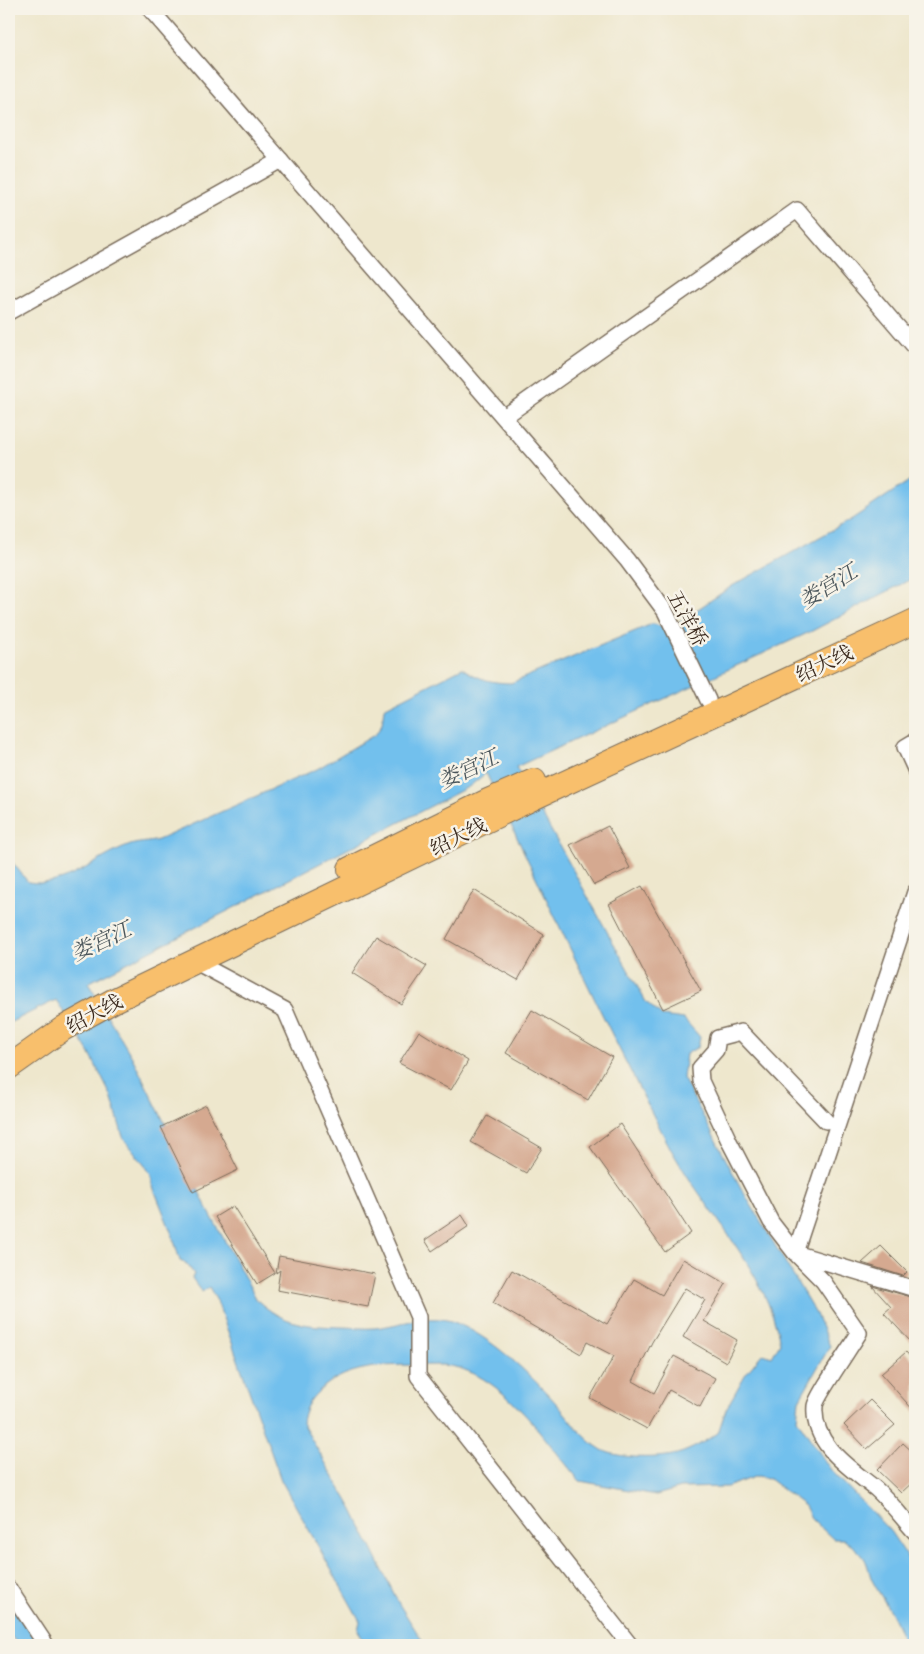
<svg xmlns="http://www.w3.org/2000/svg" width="924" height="1654" viewBox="0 0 924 1654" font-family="'Gentium Book Plus','Noto Serif SC',serif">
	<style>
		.water { fill: #72c0ed; stroke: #567586; fill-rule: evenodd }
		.building { fill: #d5a990 }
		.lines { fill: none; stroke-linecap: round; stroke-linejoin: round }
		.minor-casing { stroke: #7a6c5b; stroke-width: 18 }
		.primary-casing { stroke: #7a6c5b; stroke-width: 26 }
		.minor { stroke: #fff; stroke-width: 15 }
		.primary { stroke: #f8bf6c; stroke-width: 24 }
		.labels { text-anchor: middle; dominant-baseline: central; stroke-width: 5; stroke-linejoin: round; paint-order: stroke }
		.street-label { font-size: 20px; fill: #3b2a1e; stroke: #f7f3e8 }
		.water-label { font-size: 21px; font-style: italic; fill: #4c575c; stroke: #f7f3e8 }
	</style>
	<rect width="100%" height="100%" fill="#f7f3e8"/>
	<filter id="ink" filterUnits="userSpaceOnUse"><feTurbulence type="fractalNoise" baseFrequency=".02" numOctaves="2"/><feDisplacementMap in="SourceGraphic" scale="10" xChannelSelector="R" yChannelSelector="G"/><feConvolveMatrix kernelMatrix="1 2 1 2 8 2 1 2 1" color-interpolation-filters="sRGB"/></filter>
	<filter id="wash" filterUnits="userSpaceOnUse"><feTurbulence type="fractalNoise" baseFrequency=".0096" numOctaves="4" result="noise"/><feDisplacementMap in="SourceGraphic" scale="20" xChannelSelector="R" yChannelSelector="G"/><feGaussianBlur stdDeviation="1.12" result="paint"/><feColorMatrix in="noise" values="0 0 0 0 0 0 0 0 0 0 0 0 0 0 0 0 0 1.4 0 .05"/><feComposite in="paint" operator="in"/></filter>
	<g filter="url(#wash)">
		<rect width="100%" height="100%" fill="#eee7cd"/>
		<path class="water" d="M915,477V577L812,631L516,767L646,1002L662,1016L684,1019L700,1037L698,1047L686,1054L683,1078L741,1188L816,1314L830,1346L799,1400L797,1419L831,1470L890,1531L915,1568V1645H903C899,1622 884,1602 873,1582C868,1573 869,1562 861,1554C856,1548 849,1544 843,1539H833L811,1518L805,1506L768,1478L757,1476L727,1487L681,1488L656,1495L580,1481C544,1440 501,1369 442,1365C399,1366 350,1360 318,1392C309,1400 303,1411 302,1423L353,1510L399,1604L425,1645H365L358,1630L360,1621L281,1480L217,1301L209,1287L202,1292L192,1278L194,1274L187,1264L180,1261L173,1237L152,1184L151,1174L123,1137L111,1096L89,1052L56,1000L9,1023V858L28,882C66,889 95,858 128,846C137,842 148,843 158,840L317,769L376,734L382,724L384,708L462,668C478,679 492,683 511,683L652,624L670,628L732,586L852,519ZM486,773C545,895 602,1019 666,1140C699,1205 768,1270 780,1343L772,1357L762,1354L745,1375L726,1409L718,1433C705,1441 692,1450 677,1454C659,1459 619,1459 602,1450C583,1439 570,1418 555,1402C529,1373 490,1336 454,1322C428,1313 401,1325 375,1328C364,1329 352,1327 341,1327C307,1326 284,1325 257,1300L207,1208L132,1057L88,983L470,786Z
			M9,1594L45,1645H19L9,1634Z"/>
		<g id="blocks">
			<path class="building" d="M608,826L630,868L594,885L570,845Z
				M642,886L701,991L663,1009L609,904Z
				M474,890L544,934L518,980L446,939Z
				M376,936L427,966L401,1004L352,973Z
				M532,1010L612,1057L588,1100L506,1053Z
				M419,1031L468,1061L451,1090L399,1063Z
				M206,1105L238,1170L193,1192L161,1127Z
				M487,1116L542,1148L526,1173L471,1142Z
				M620,1124L691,1233L665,1252L590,1147Z
				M233,1206L275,1273L257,1284L215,1217Z
				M462,1215L469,1226L432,1251L425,1240Z
				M881,1246L907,1272L903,1276L862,1263Z
				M279,1256L375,1274L368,1307L277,1290L280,1270L276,1273Z
				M683,1259L726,1284L704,1321L737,1340L726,1362L683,1337L705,1300L685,1288L652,1342L633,1381L654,1393L674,1356L715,1378L700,1407L669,1390L647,1429L590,1398L614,1356L587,1342L581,1354L493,1303L512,1270L607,1324L634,1279L662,1295Z
				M872,1286L915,1298V1336L910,1341L884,1313L891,1307Z
				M906,1352L915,1362V1412L881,1374Z
				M870,1400L895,1425L867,1449L844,1425Z
				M903,1443L915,1454V1480L901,1493L877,1470Z"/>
		</g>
	</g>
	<g filter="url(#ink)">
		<use href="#blocks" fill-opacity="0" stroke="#7a6c5b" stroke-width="1"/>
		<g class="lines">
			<g class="minor-casing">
				<path id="minor" d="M150,9L627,560L665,611L708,700
					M9,312L281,160
					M504,417L797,210L915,347
					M915,741L905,747L915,769
					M915,892L795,1253L915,1289
					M196,962L285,1010L418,1317V1376L630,1645
					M826,1121L741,1032L718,1038L716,1050L700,1068L701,1081L730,1143L771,1222L795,1253L823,1281L859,1333C852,1345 816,1397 815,1406C812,1445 850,1468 876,1489C890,1501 902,1518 915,1532
					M9,1589L46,1645"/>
			</g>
			<g class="primary-casing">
				<path id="primary" d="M350,869L488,801L534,781
					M9,1067L64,1028L113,1001L537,796L915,621"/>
			</g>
			<use href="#minor" class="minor"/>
			<use href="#primary" class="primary"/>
		</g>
	</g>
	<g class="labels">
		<g class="street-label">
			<text transform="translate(688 618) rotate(61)">五洋桥</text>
			<text transform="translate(824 663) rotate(-25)">绍大线</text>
			<text transform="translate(458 836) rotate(-26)">绍大线</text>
			<text transform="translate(94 1013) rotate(-28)">绍大线</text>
		</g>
		<g class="water-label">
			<text transform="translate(828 586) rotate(-32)">娄宫江</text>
			<text transform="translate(468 769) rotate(-25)">娄宫江</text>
			<text transform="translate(101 941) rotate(-25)">娄宫江</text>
		</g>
	</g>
	<rect width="924" height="1654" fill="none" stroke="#f7f3e8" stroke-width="30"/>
</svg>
